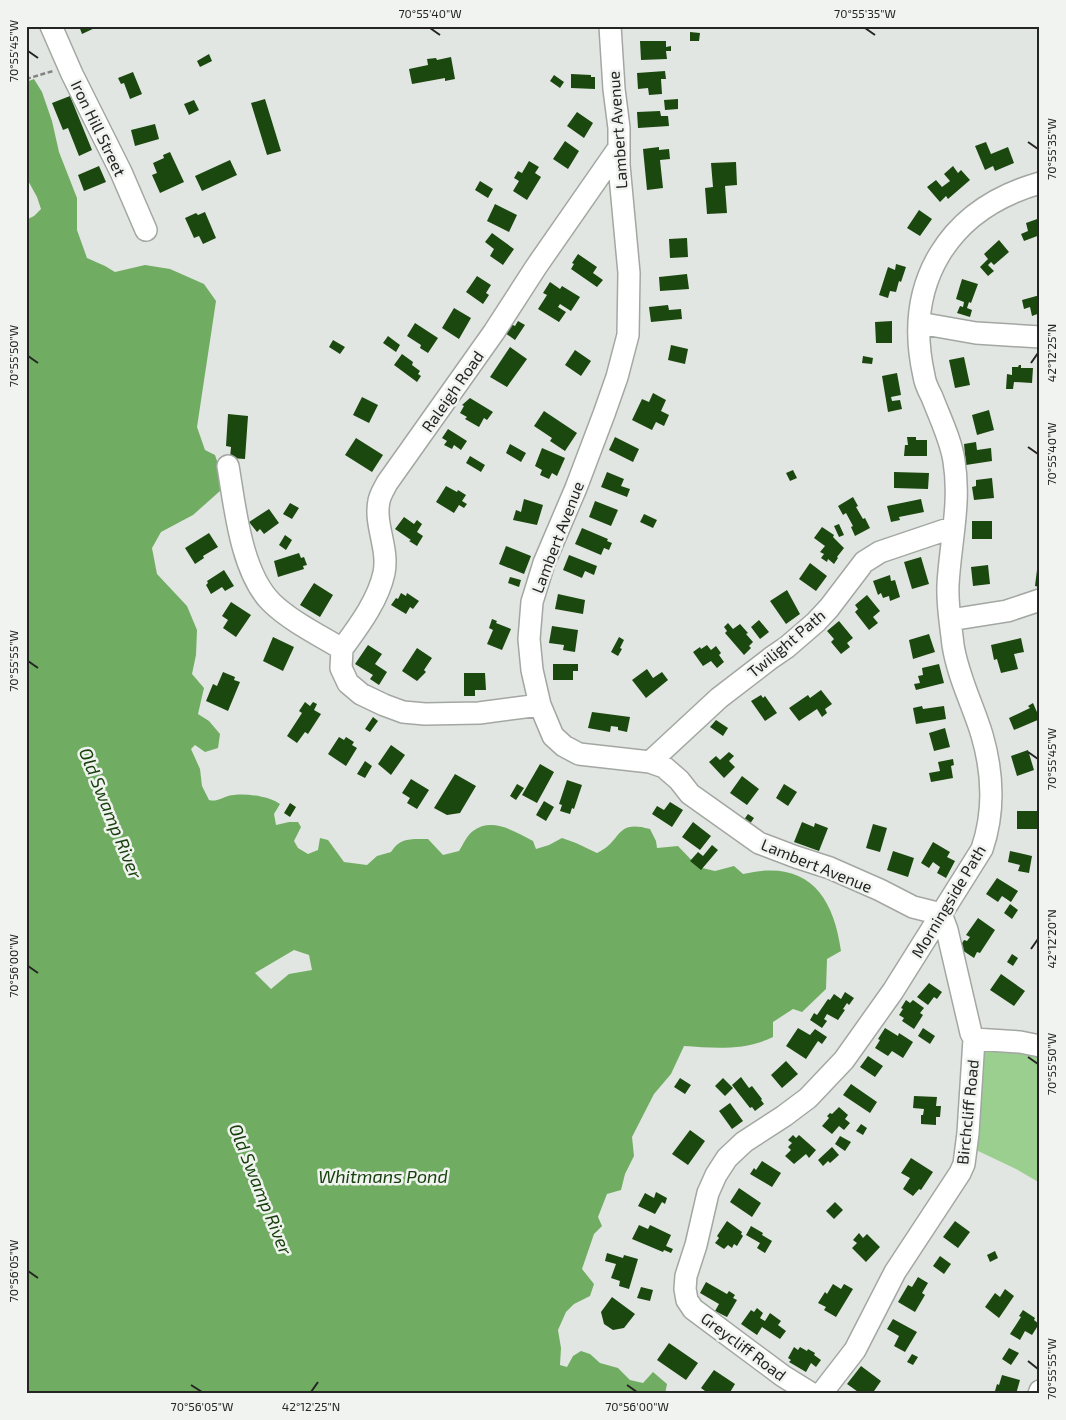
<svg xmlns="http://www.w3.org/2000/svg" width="1066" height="1420" viewBox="0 0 1066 1420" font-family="'Exo 2',sans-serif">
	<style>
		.green { fill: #9bcf8f }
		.water { fill: #70ad62; fill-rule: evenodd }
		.building { fill: #1b480f }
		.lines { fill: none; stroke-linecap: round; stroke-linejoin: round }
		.minor-casing { stroke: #a3a7a2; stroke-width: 24 }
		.path { stroke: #828481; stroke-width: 2.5; stroke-dasharray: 5 2.5; stroke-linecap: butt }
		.minor { stroke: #fff; stroke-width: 21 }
		.ticks { fill: none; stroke: #242523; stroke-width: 2 }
		.labels { text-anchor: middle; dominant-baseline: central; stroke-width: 5; stroke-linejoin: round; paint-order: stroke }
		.street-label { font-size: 16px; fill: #242523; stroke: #f0f3ef }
		.water-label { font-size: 18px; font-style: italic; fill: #17400c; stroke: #f0f3ef }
		.neatline { fill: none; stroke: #242523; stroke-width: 2 }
		.ticks-label { font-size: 12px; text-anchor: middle; fill: #242523 }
	</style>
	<rect width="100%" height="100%" fill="#e2e6e2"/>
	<path class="green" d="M1001,1050L1040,1056V1183L1016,1169L976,1150L981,1052Z"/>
	<path class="water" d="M34,79L42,92L52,121L59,152L77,198V230L87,258L105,266L115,272L145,265L170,269L204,284L216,301L197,427L205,450L215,455L219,467L220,491L193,515L161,532L152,548L157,574L187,606L197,630L196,655L192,674L204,688L198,714L209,721L220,734L218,748L205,752L195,745L191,749L200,769L202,786L209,800C217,802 221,798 228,796C242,792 269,796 280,804L274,814L276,825L289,822H298L301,827L294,841L298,848L308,854L318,850L320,838L328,840L344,862L367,865L377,856L391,852C400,837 412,839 428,839L443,855L459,851C463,845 467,835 473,831C492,817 514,831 533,841L536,849L549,845L562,838L576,843L597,853C623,841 614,819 650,829L656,841L657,848L678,846L698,867L715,871L734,866L743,874C805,859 833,892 841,951L827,959L826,989L802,1012L793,1009L773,1022V1037C745,1051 714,1048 684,1046L671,1074L654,1094L632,1137L634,1156L625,1174L621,1190L607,1194L598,1217L602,1226L594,1234L582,1269L594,1284L590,1296L574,1304L566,1312L558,1330L561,1348L560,1365L567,1367L573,1356L581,1351L590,1354L600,1363L618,1368L630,1380L643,1383L653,1372L667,1384L665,1394H26V220L34,216L41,209L37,197L26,177V82ZM294,950L309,955L312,970L289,974L271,989L255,973Z"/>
	<path class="building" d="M79,26H99L82,34Z
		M690,32L700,33L699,41H690Z
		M640,41H666V47L671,46V51H666L667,59L641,60Z
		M209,54L212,61L200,67L197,61Z
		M451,57L455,79L445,81V78L412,84L409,69L428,65L427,59L436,58L437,60Z
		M665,71L666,79H661L662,94L649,95L648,88L638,89L637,73Z
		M133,72L142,94L130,99L124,83L121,84L118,78Z
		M571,74L591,75V77H595V89L571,88Z
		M554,75L564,82L560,88L550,81Z
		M70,96L92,150L79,156L68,128L63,130L52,103Z
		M265,99L281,151L267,155L251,103Z
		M678,99V109L665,110L664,100Z
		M194,100L199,110L189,115L184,104Z
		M660,111L661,116H668L669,126L638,128L637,112Z
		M577,112L593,123L584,138L567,126Z
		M155,124L159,139L135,146L131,130Z
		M565,141L579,151L568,169L553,159Z
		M986,142L991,154L1008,147L1014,163L995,171L993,166L985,170L975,146Z
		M659,147V150L669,149L670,159L660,160L663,188L647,190L643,149Z
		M170,152L184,182L160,193L152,175L157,173L153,163L164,158L163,155Z
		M230,160L237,175L202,191L195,176Z
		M529,161L539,167L535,173L541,177L527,200L513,191L519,181L514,178L518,171L522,173Z
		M736,162L737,185L725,186L727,213L707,214L705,188L713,187L711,163Z
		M99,166L106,182L84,191L78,175Z
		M953,166L958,173L961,170L970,180L948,199L946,196L940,202L927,187L936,180L942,187L950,181L944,174Z
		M480,181L493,189L488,198L475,190Z
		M495,204L517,215L509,232L487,221Z
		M919,210L932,219L920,236L907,228Z
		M205,212L216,238L203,244L199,236L194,238L185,218L196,213L198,215Z
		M1040,218V235L1024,241L1021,234L1028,231L1026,223Z
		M492,233L514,249L503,265L490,256L494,249L485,242Z
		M687,238L688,257L670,258L669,239Z
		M999,240L1009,252L994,265L991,262L988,265L994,271L988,276L980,267L988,259L984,254Z
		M578,254L597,267L593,273L603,280L597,287L571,269L574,264L572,263Z
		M896,264L906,267L901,282L899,281L896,292L890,291L888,298L879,295L888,267L895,270Z
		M687,274L689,289L660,291L659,277Z
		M477,276L491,285L486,293L489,295L483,304L466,292Z
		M962,279L978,284L971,303L969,302L967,308L972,310L970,317L957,313L960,306L963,307L964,302L956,299Z
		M550,282L560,289L562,286L580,297L571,311L560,304L558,307L566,312L559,322L538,309L547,295L543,293Z
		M1040,295V313L1032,316L1030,307L1024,309L1022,300Z
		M668,305L669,310L681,309L682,319L651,322L649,307Z
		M454,308L471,318L459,339L442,328Z
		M518,321L525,325L515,340L505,333L511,324L515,326Z
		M892,321V343H876L875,322Z
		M415,323L438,338L428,353L420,348L421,345L407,336Z
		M388,336L400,345L396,352L383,343Z
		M333,340L345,347L340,354L329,347Z
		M671,345L688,349L685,364L668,360Z
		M510,347L527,359L507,387L490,377Z
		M575,350L591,361L581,376L565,365Z
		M402,354L413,362L412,365L420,371L418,374L421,376L417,382L394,365Z
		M863,356L873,358L872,364L862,363Z
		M964,357L970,385L955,388L949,360Z
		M1019,365H1021V368H1033L1032,383L1014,382L1013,389H1006L1007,374L1012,375V367H1018Z
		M897,373L901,395L891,397L892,401L900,400L902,409L888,412L882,376Z
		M653,393L666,400L661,411L669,415L664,426L656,422L652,430L632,420L642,399L649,402Z
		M362,397L378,405L369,423L353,415Z
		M470,398L493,412L487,420L484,418L479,427L465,419L467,417L460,413L464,406L462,405Z
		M989,410L994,430L977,435L972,415Z
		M544,411L577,433L565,451L550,441L552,438L534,426Z
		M228,414L248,416L245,459L230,458L231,447L226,446Z
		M448,429L467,441L461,450L454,445L452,449L444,445L447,441L442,438Z
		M615,437L639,449L633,462L609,450Z
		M907,437H916V440H927V456H904L905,445H908Z
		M356,438L383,455L372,472L345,455Z
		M976,442L977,450L991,448L992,461L966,465L964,444Z
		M510,444L526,453L521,462L506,453Z
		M542,448L565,458L557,476L552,473L549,479L540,475L542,470L535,466Z
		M470,456L485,465L481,472L466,463Z
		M793,470L797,478L790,481L786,473Z
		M607,472L624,479L621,486L630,489L627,497L601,487Z
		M894,472L929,473L928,489L894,488Z
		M992,478L994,498L974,500L972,487L976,486V480Z
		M446,486L457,492L458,490L466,495L462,501L467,504L464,508L459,505L454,513L436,502Z
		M853,497L858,506L856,507L863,519L865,518L870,528L855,536L851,527L853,526L846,513L843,515L838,506Z
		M524,499L543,505L537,525L513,520L516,510L521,512Z
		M921,499L924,512L899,517L900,520L891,522L887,506Z
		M595,501L618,510L611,526L589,517Z
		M290,503L299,508L292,519L283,514Z
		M269,509L279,523L264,534L260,529L257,532L249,522Z
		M644,514L657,520L653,528L640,522Z
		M404,517L414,524L417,520L422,524L417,532L423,536L417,546L409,541L411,540L395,529Z
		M972,521H992V539H972Z
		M839,524L844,535L839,537L834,526Z
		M822,527L834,535L833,537L844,548L837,557L838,558L834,564L828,559L827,562L821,558L824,554L820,552L825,546L814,538Z
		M582,528L608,539L607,541L612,543L609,550L604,548L601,555L575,544Z
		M209,533L218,547L203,556L204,558L195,564L185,548Z
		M285,535L292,540L286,550L279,545Z
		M506,546L531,556L524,574L499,564Z
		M299,553L301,558L304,557L307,565L303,566L304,569L278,577L274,561Z
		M569,555L597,566L594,575L585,571L582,578L563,570Z
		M921,557L929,584L912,589L904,562Z
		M1038,562H1040V587L1035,586Z
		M810,563L827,576L816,591L799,579Z
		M988,565L990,584L973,586L971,567Z
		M224,570L234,586L225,591L222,587L211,594L206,585L208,583L207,581Z
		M890,575L891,581L895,580L900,597L890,601L889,596L883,598L881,593L878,595L873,581Z
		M510,577L521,580L519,587L508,583Z
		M314,583L333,595L320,617L300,605Z
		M787,590L800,614L786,624L770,601Z
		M401,593L406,596L407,593L419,601L413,609L410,607L406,614L391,605L396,598L398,599Z
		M558,594L585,600L583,614L555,609Z
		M867,595L880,611L873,617L878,623L869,630L855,612L858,609L855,605Z
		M231,602L251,615L236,637L223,628L228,620L222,616Z
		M492,619L497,621L496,623L511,629L502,650L487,644L493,630L489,628Z
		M759,620L769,632L760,639L751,627Z
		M839,621L853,638L847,643L850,647L841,654L831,642L834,639L827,631Z
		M728,623L733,629L740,624L748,633L746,634L753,642L749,646L751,648L744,655L725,633L727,631L724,627Z
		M552,626L578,630L575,652L563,650L564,645L549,643Z
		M929,634L935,652L913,659L909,640Z
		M273,637L294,647L283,671L263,661Z
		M619,637L624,640L620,648L622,649L618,656L611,652Z
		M1021,638L1024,652L1014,654L1018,669L1001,673L997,659L994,660L991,645Z
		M368,645L382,654L375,664L387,672L379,685L370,679L373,675L355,664Z
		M707,645L711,650L716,646L721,653L719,655L724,662L717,668L711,661L703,666L693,652L700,647L701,649Z
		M417,648L432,658L424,670L426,672L417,681L402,671Z
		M553,664H578V671H573V680H553Z
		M939,664L944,683L916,690L914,684L920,683L918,676L923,675L922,668Z
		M647,669L653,678L662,672L668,680L646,698L632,680Z
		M223,672L235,677L234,680L240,682L228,711L206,701L213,684L217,686Z
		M464,673H485L486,690H475V696H464Z
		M821,690L832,704L825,709L827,713L822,717L817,709L799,721L789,708L808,695L810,698Z
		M761,695L763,698L765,696L777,713L765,721L751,701Z
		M305,702L310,706L313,702L317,704L314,710L321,714L308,734L305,732L297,743L287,736L302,713L299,711Z
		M1033,703L1040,719L1014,730L1009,718L1030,708L1028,706Z
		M922,706L923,709L944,706L946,719L916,724L913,708Z
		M592,712L630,717L627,732L618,730V727L611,726L610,732L588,728Z
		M373,717L378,721L370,732L365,729Z
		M716,720L728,728L723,736L710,727Z
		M945,728L950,747L934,751L929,733Z
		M339,737L344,740L346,737L354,742L352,745L357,748L346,766L328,754Z
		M391,745L405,755L391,775L378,764Z
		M1028,750L1034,770L1017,776L1011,756Z
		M729,752L734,756L729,761L735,767L724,778L709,762L716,756L720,760Z
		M953,759L954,765L951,766L953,778L931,782L929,773L940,771L938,762Z
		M365,761L372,766L365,778L357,774Z
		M540,764L554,772L537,803L522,795Z
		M455,774L476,786L460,813L447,815L434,808Z
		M742,776L759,789L747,805L730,793Z
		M411,779L429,790L417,809L407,803L410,798L402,793Z
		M567,780L582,785L574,809L572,808L570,814L560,811L562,805L559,804Z
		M517,784L524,788L516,800L510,796Z
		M784,784L797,792L788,806L776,798Z
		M544,801L554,807L546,821L536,815Z
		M670,802L683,810L672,827L652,814L657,806L664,810Z
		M290,803L296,807L290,817L284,813Z
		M1017,811H1039L1040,829H1017Z
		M748,814L754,818L747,828L741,824Z
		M693,822L711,836L700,850L682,837Z
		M802,822L814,827L815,823L828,828L819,851L794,842Z
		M873,824L887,828L880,852L866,848Z
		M933,842L950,852L947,857L955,861L946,878L937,873L940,867L933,862L929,868L921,863Z
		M712,845L718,850L701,870L690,861L698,852L703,856Z
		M893,851L914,858L908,877L887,870Z
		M1010,851L1032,856L1029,873L1018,871L1020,865L1008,862Z
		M997,878L1018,891L1011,902L1002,896L998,902L986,894Z
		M1010,904L1018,910L1012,919L1004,913Z
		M978,918L995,930L980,953L977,952L974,958L959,948L964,940L967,941L970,937L966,935Z
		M1012,954L1018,958L1013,966L1007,962Z
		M1001,974L1025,991L1014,1006L990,990Z
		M929,983L942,992L937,999L934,997L928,1005L917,997Z
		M845,992L854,998L849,1005L847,1003L843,1009L845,1010L838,1020L827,1014L824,1019L827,1021L822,1028L810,1020L814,1013L817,1015L828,999L830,1000L834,994L841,999Z
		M906,1000L910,1003L913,1000L924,1008L920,1013L923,1015L914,1029L902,1021L904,1018L899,1015L903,1009L901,1008Z
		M798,1028L810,1035L815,1029L827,1037L822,1044L818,1041L806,1059L786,1046Z
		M885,1028L898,1036L899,1033L913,1042L903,1058L892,1051L888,1056L875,1048L880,1040L878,1039Z
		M923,1028L935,1036L930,1044L918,1036Z
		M868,1056L883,1066L875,1077L860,1067Z
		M786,1061L798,1074L782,1088L771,1075Z
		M741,1077L749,1088L752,1086L762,1099L761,1100L764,1104L755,1111L752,1107L750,1108L732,1085Z
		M680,1078L691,1085L685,1094L674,1087Z
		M723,1078L733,1088L725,1096L715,1086Z
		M851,1084L877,1102L870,1113L843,1095Z
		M914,1096L937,1097L936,1106H941L940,1117H936V1125L921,1124V1115H923L924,1109L913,1108Z
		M730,1103L743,1121L732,1129L719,1111Z
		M839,1107L848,1115L845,1119L850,1123L844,1130L839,1126L832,1134L822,1126L829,1118L827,1116L830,1113L832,1114Z
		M861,1124L867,1128L863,1135L856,1131Z
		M690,1130L705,1141L688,1165L672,1154Z
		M793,1135L796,1138L799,1135L816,1150L809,1158L806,1154L794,1164L785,1156L791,1150L788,1147L792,1143L788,1140Z
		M840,1136L851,1142L845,1151L835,1144Z
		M832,1147L839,1155L830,1163L828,1161L823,1166L818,1160Z
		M911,1158L933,1172L921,1190L919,1189L913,1196L903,1189L910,1178L901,1173Z
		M762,1161L781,1173L772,1187L750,1174L754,1168L756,1170Z
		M739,1188L761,1203L752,1217L730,1202Z
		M656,1192L667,1198L665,1204L662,1202L655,1214L638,1206L645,1193L654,1198Z
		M835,1202L843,1210L834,1219L826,1211Z
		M727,1221L742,1232L741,1234L743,1236L737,1246L734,1244L732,1248L728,1245L724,1249L715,1243L719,1238L717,1236Z
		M955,1221L970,1232L958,1248L943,1237Z
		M639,1225L648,1229L650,1225L671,1235L666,1246L673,1249L671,1253L664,1250L663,1252L632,1239Z
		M751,1226L763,1233L762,1235L772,1241L765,1253L757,1248L760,1243L746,1235Z
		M859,1233L863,1238L867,1234L880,1247L866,1262L852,1248L857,1243L853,1240Z
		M995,1251L998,1258L990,1262L987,1255Z
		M607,1253L623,1258L624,1255L638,1259L629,1289L619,1286L620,1281L611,1278L616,1264L605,1261Z
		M940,1256L951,1264L944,1274L933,1266Z
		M918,1277L928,1283L922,1293L925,1295L915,1312L898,1302L908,1285L912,1287Z
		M706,1282L727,1294L729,1291L735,1295L733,1298L737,1300L727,1317L715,1311L719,1304L700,1293Z
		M833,1284L841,1289L844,1284L853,1289L836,1317L824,1310L826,1307L818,1303L825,1292L827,1294Z
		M641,1287L653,1290L650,1301L637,1298Z
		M1005,1289L1014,1296L999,1318L985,1307L995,1293L1000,1297Z
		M612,1297L635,1314L624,1328L613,1330L604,1324L601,1312Z
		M757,1308L763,1313L760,1318L765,1321L770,1313L781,1321L778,1325L786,1331L780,1339L762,1327L757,1335L741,1324L751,1310L754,1312Z
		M1023,1310L1035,1318L1034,1320L1039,1324L1032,1335L1025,1331L1020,1340L1010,1334L1021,1317L1019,1316Z
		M893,1319L917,1332L905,1352L894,1346L899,1336L887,1329Z
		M669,1343L698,1363L686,1380L657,1360Z
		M794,1347L798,1350L800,1347L807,1351L808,1349L815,1353L814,1355L821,1360L816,1367L811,1363L806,1372L789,1362L791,1360L788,1358Z
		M1009,1348L1019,1353L1011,1365L1002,1359Z
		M912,1354L918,1357L913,1365L907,1362Z
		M861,1366L881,1381L872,1394H861L847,1384Z
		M714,1370L735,1384L729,1394H709L701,1388Z
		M1002,1375L1020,1380L1016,1394H1006L995,1391L997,1384L999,1385Z"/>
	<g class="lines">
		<g class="minor-casing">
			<path id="minor" d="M51,26L72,74L121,172L146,230
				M610,26L614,89L619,128V165L629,273L628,335L617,377L604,414L576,488L544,563L532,602L529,639L532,670L540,705L553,736L564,746L579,754L650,762L664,767L679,780L690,794L759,843L796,857L830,868L880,890L913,907L941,914L947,930L971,1033L974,1039L968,1133L964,1164L960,1173L895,1272L855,1350L821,1394
				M919,323L976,333L1040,337
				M228,466C235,507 241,573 272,603C292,622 319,635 342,649L341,668L348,683L361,694L384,705L403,712L425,714L479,713L540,705
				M950,620L1007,611L1040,600
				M342,649C358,627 378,601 384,573C389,548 374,525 379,501C380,495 384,489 387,483L494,332L536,267L618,149
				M650,762L719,698L771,658L787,647L816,622L829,608L864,562L880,552L954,527
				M974,1039L1020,1042L1040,1046
				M812,1394L783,1376L693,1309L687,1300L685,1289L686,1276L696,1245L708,1193L716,1175L727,1158L744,1142L784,1116L808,1098L844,1060L893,991L982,849C995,811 993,773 982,735C973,705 958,677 953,645C951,626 947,605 948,585C950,544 961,503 954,461C951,440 940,418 932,397C929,391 925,384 924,376C903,283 948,209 1040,183
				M1039,1394L1040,1391"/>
		</g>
		<path class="path" d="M26,79L53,71"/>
		<use href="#minor" class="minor"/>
	</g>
	<path class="ticks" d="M430,28L440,35M865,28L875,35M28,51L38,58M1028,142L1038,149M28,356L38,363M1031,363L1038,353M1028,447L1038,454M28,661L38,668M1028,752L1038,759M1031,949L1038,939M28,966L38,973M1028,1057L1038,1064M28,1271L38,1278M1028,1361L1038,1369M191,1385L202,1392M627,1385L637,1392M311,1392L318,1382"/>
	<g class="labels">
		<g class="street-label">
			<text transform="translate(99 128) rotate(64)">Iron Hill Street</text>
			<text transform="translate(617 130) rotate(-94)">Lambert Avenue</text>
			<text transform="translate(452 391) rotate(-55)">Raleigh Road</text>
			<text transform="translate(557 537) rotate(-69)">Lambert Avenue</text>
			<text transform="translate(786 643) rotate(-40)">Twilight Path</text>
			<text transform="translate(817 865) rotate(22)">Lambert Avenue</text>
			<text transform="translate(948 901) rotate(-59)">Morningside Path</text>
			<text transform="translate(967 1112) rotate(-84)">Birchcliff Road</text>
			<text transform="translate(744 1346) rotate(37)">Greycliff Road</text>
		</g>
		<g class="water-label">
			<text transform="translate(111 813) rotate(68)">Old Swamp River</text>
			<text x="383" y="1176">Whitmans Pond</text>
			<text transform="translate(261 1189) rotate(68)">Old Swamp River</text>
		</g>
	</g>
	<rect width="1066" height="1420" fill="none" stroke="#f0f3ef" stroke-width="55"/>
	<rect x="28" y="28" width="1010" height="1364" class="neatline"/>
	<g class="ticks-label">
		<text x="430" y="18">70°55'40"W</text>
		<text x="865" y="18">70°55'35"W</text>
		<text transform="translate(14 51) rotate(-90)" y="4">70°55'45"W</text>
		<text transform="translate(1052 149) rotate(-90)" y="4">70°55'35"W</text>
		<text transform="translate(1052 353) rotate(-90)" y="4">42°12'25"N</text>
		<text transform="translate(14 356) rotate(-90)" y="4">70°55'50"W</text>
		<text transform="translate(1052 454) rotate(-90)" y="4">70°55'40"W</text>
		<text transform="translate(14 661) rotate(-90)" y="4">70°55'55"W</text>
		<text transform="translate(1052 759) rotate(-90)" y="4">70°55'45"W</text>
		<text transform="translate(1052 939) rotate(-90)" y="4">42°12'20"N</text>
		<text transform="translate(14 966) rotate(-90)" y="4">70°56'00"W</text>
		<text transform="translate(1052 1064) rotate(-90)" y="4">70°55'50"W</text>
		<text transform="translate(14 1271) rotate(-90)" y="4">70°56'05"W</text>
		<text transform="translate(1052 1369) rotate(-90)" y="4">70°55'55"W</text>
		<text x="202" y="1411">70°56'05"W</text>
		<text x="311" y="1411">42°12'25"N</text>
		<text x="637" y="1411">70°56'00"W</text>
	</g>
</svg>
